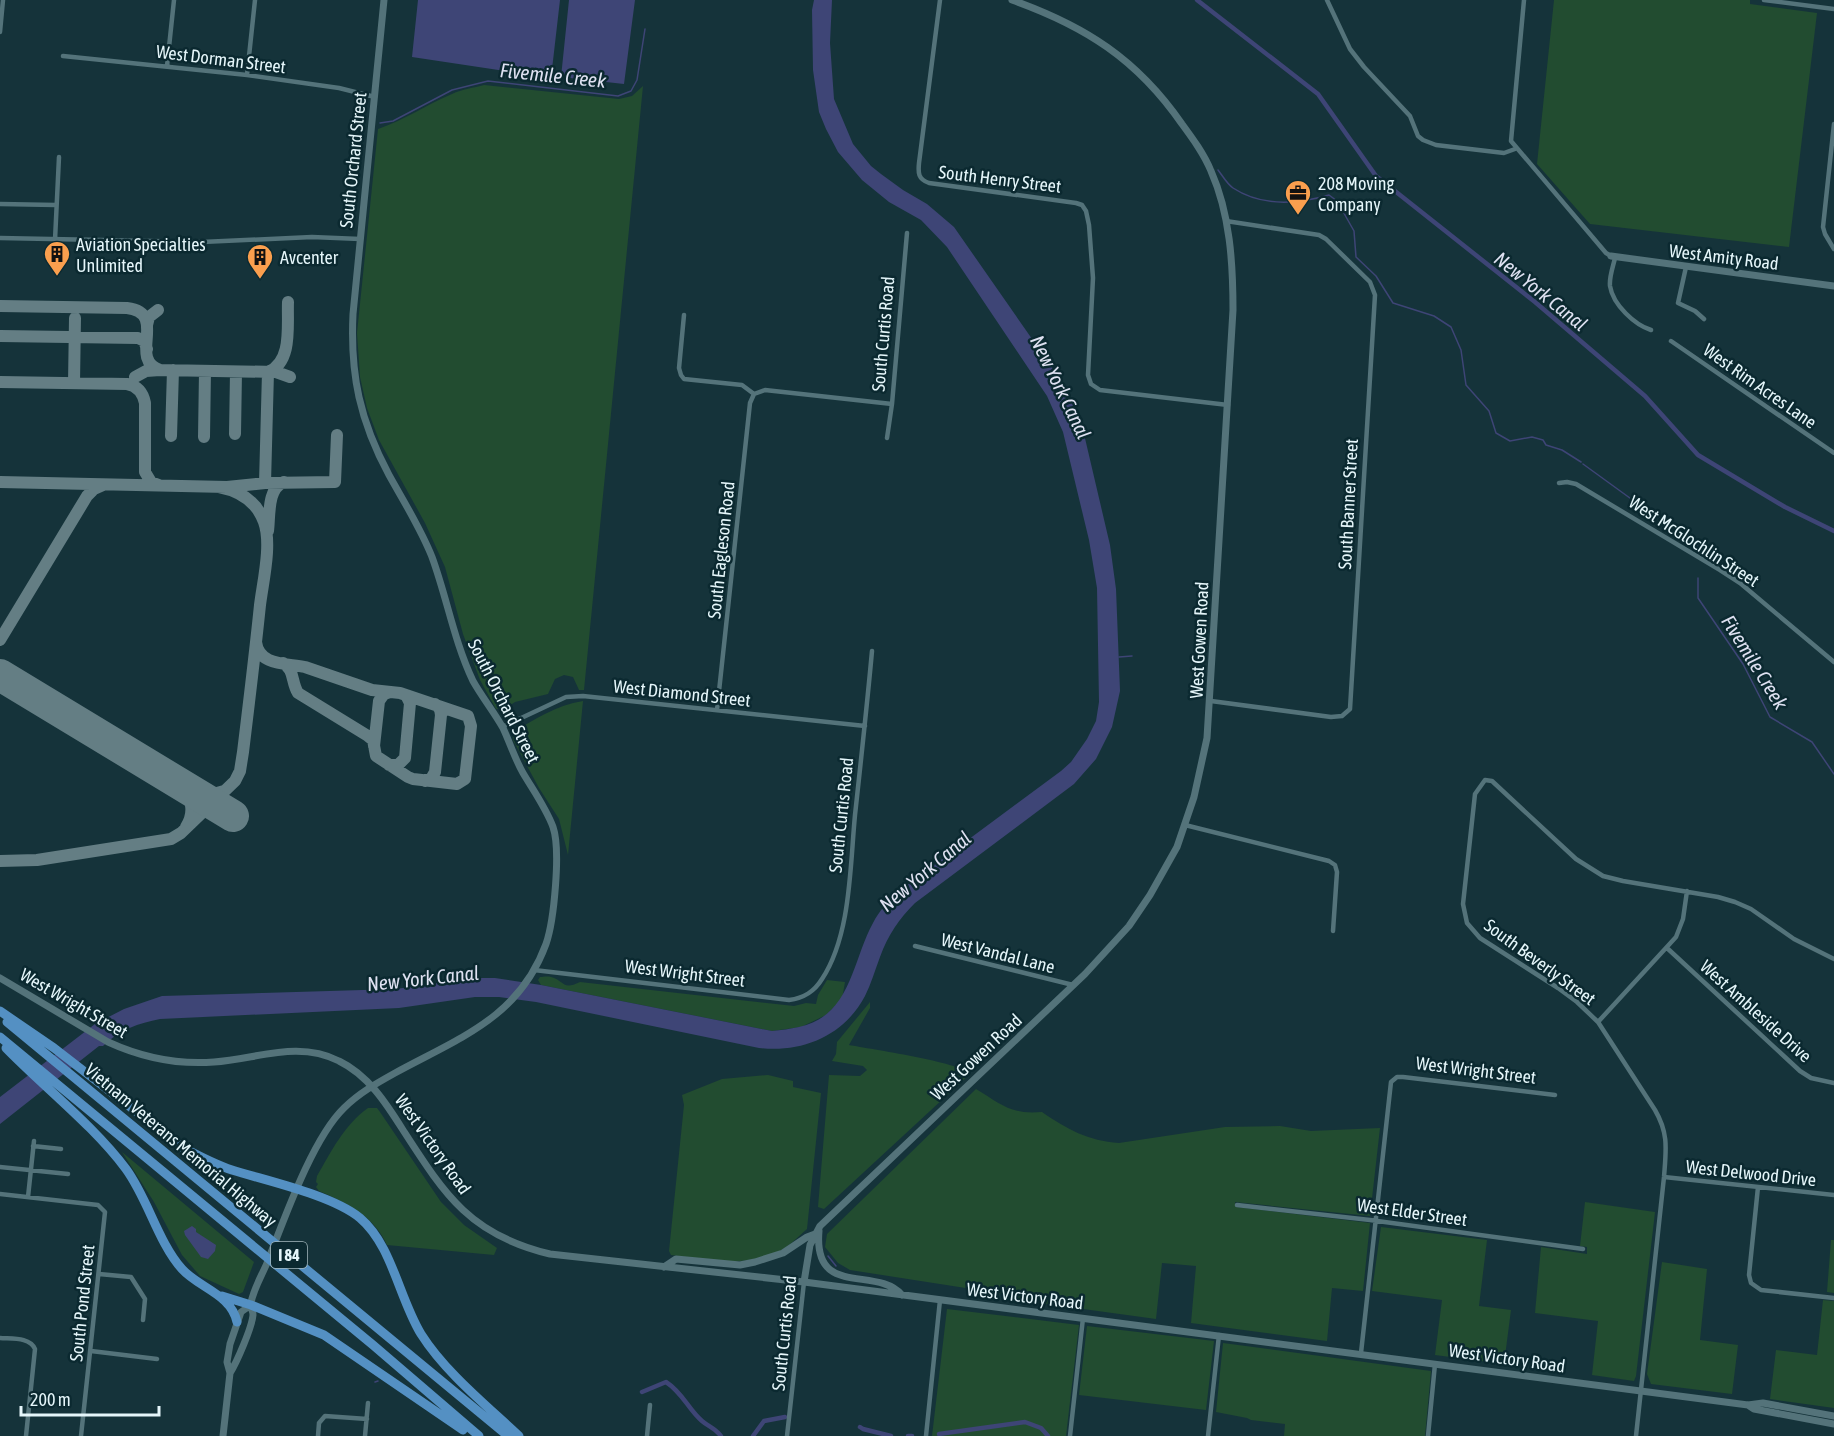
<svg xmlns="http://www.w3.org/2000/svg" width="1834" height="1436" viewBox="0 0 1834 1436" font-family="'Asap Condensed',sans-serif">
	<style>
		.green { fill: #224c30 }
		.water { fill: #3e4576 }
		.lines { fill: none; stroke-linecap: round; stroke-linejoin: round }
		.stream { stroke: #3e4576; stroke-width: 1.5 }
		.canal { stroke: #3e4576; stroke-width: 4.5 }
		.taxiway { stroke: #647e84; stroke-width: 12 }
		.runway { stroke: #647e84; stroke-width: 32 }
		.street { stroke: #54737a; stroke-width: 4.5 }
		.secondary { stroke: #54737a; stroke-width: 7 }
		.highway { stroke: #5490c3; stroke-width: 9 }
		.labels { text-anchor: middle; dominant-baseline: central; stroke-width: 5; stroke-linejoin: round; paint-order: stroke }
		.shield { fill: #0b2930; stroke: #a4b8bd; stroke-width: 1.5 }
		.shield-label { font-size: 16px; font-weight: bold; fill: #e5f6fa }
		.street-label { font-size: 18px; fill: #e5f6fa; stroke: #0b2930 }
		.poi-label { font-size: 18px; fill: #e5f6fa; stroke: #0b2930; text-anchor: start }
		.water-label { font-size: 20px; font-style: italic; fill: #dee1f1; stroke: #0b2930 }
	</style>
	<rect width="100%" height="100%" fill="#15333a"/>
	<path class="green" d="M1554,0H1750V4L1817,13L1789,247L1590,224L1537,164Z
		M484,85L619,99L632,96L643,86L584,690H579L573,677L564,675L555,679L548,694L515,702L509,706L496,709L480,680L463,634L445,567L425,523L379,440L367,408L360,377L357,333L378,129C405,120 426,105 452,94C462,89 474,88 484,85Z
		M583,701L568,855L559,819L539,788L513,740V732C536,719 556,705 583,701Z
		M540,977C543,977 547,976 551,977C564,980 562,991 580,982L794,1006L806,1003L816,1004L818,995L827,980L845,982L842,999L826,1015L801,1027L772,1031L541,985L538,980Z
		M870,1002V1008L849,1045C870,1049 960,1062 970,1074L824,1209L818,1207L829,1075L860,1076L867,1070L863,1066L832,1061L836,1054L837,1042Z
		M768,1075L793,1081V1087L821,1093L807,1229C798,1237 788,1247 778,1252C744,1268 706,1259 671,1255L669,1251L684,1105L682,1095L722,1079Z
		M976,1089C1001,1104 1011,1115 1042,1112C1067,1129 1088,1141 1119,1143L1225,1127L1280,1126L1311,1131L1380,1128L1370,1216L1235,1202L1236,1207L1370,1223L1363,1291L1332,1288L1327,1341L1191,1323L1196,1266L1162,1263L1156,1319L1010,1299L1004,1294L850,1270L838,1263L825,1247L827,1234Z
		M368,1108H377L380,1112L441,1202L464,1225L497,1248L494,1255L387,1245C374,1216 347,1203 319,1191L316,1187L318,1184L316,1182L317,1176C331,1152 344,1125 368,1108Z
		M122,1152L254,1262L243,1292L239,1294L200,1276L182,1255L154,1202Z
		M1585,1202L1655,1212L1636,1376L1634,1381L1592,1375L1598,1321L1535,1313L1541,1247L1587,1254V1247L1580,1246Z
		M1381,1227L1487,1240L1479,1306L1511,1310L1504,1364L1435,1355L1442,1300L1372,1291Z
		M1831,1240H1834V1293L1827,1292Z
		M1662,1262L1707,1269L1700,1340L1738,1345L1732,1394L1651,1384L1647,1374Z
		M1823,1300L1834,1301V1408L1770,1399L1776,1350L1817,1355Z
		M947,1309L1079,1325L1066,1436H932Z
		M1087,1326L1214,1341L1206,1410L1079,1395Z
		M1223,1343L1431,1371L1425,1436H1284L1285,1424L1251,1420L1247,1418L1216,1412Z"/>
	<path class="water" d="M418,0H560L551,78L412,57Z
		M569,0H635L624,84L561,77Z
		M814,0H832L830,43L834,99L853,144L871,166L881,174L903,190L927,204L954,227L1060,379L1072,402L1084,434L1110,545L1116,589L1120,691L1112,727L1096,759L1074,784L915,903C899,919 888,935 880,957C875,970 871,984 865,996C844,1036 802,1053 759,1048L536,1002L499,997H475L399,1008L160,1019C139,1023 119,1030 103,1046H99L0,1124V1097L95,1024L124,1009L162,996L396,989L471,978H495L541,985L772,1031C781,1030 790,1029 799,1027C851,1016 852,961 873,923C879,911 889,900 899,891L1061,771L1071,762L1087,739L1096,721L1099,702L1097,588L1089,540L1063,432L1047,396L947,247L921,220L889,202L862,180L838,152L826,129L819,112L813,70L812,10Z
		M192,1226L196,1229V1232L216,1245L215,1251L208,1259L201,1257L185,1235L184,1231Z"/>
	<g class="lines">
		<path class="stream" d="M380,123L393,121L452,90L488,81L618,96L631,91L637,80L645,29
			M1218,170C1222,175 1227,184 1233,188C1262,207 1298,204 1329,195L1337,201L1354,231L1356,257L1376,276L1393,303L1434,316L1451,327L1461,350L1466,385L1489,411L1496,433L1510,441L1532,437L1543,440L1546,445L1562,450L1581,462
			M1583,464L1634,501
			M1638,503L1698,544V553
			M1698,578V598L1743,664L1770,717L1812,742L1834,774
			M1119,657L1132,656
			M828,1256L836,1266
			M375,1382L378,1381"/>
		<path class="canal" d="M1197,0L1318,94L1376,176L1535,302L1645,396L1698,455L1785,507L1834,531
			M642,1392L666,1382C683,1393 688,1409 702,1421C709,1427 715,1428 721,1436
			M860,1427L863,1429L891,1436
			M939,1434L1025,1422L1041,1428L1048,1436
			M753,1436L764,1421L785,1417
			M908,1436H912"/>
		<path class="taxiway" d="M0,306L127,308C169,313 127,359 160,370
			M147,325L149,317L158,310
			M0,336L138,338L144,341L147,349
			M135,377L146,371L160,370L276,372L290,377
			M0,382L127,384C138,386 143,393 145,403V472L151,482L159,485
			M74,383L75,318
			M235,434L236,372
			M171,436L173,370
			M204,437L205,371
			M0,482L227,487L265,483L268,372C293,362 287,325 288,302
			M265,483L335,482L337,435
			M268,531C270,516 267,488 284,482
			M0,640L87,496L94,489L103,485
			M256,642C259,666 286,663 305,667L372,690L400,693L468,716L471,726L465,779L457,784L413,779L408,777L376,756L373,740L368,736L298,693C291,682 295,670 283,663
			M374,746L379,701L384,694L390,692
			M389,765H398L405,758L410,703L406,695
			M425,781L431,779L435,772L441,715L440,709L435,704
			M180,783C191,798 196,811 186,827
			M192,790L210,795L224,791
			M0,861L37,860L171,839L181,833L235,781L240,771L243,752C249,703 255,654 260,605C263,581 272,544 264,522C257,502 240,491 219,487"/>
		<path class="runway" d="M0,675L233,816"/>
		<path class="street" d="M940,0L919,163C918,173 918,179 929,183L1076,203L1082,205L1086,211L1089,225L1093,278L1088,375L1091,384L1100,390L1228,405
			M1327,0L1350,49L1364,67L1410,116L1418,136L1423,140L1436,145L1504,153L1515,149
			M1524,0L1511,141L1606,253L1611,256
			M1764,0L1834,9
			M0,32L3,0
			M63,56L247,75L339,88L375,97
			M167,66L174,0
			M247,75L255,0
			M1834,124L1823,227L1825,234L1834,249
			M0,204L56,205
			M0,238L202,242L312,237L360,239
			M55,240L59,157
			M1615,258C1613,267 1609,277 1610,286C1613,305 1635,325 1651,330
			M1686,267L1678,303L1695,311L1704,319
			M684,315L679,368L681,375L684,379L742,385L754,394
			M1671,341L1834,453
			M754,394L765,390L892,404
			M887,438L892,404L907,233
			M1559,483L1567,482L1576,484L1720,570L1740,583L1834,662
			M1211,701L1331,717L1342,716L1350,709L1375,295L1370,282L1326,239L1319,235L1226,221
			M717,710L750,403L754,394
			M502,727L566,697L583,696L865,726
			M1185,825L1329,861L1335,865L1337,872L1333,931
			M915,946L1073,985
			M1667,948L1800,1071L1811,1078L1834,1083
			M534,970L789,1000C804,998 814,992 822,979C851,935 850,866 855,815C861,760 867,706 872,651
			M1598,1022L1676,937L1683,919L1687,891
			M33,1146L61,1149
			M0,1167L68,1174
			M1664,1177L1834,1195
			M1758,1187L1749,1275L1751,1283L1761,1290L1834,1298
			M0,1194L98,1205L105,1212L81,1436
			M28,1197L34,1141
			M1237,1205L1370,1220L1583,1249
			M99,1274L131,1277L145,1299L143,1320
			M0,1338C12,1339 30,1337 35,1349L26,1436
			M91,1351L157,1359
			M1361,1353L1391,1082L1397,1077H1403L1555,1095
			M318,1436L319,1423L325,1416L367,1419
			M365,1436L368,1403
			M647,1436L650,1405
			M787,1436L804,1282
			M926,1436L940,1300
			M1070,1436L1083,1318
			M1208,1436L1219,1335
			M1428,1436L1435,1364
			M1636,1436L1664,1177C1666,1150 1669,1134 1655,1110L1598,1022L1577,1002L1558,988L1480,938L1467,923L1463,904L1475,794L1485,780L1492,781L1576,859L1603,876L1623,881L1718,897L1735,902L1751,909L1794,939L1834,959"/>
		<path class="secondary" d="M1611,256L1834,286
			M0,978L108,1042C143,1058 176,1065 214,1062C257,1059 298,1040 339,1061C368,1075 386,1103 403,1130C445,1195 470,1235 550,1254L804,1282L1748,1405L1763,1403L1834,1416
			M819,1231C813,1299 876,1265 902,1295
			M664,1267L676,1259L740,1265L755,1262L783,1253L807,1237L815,1234
			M804,1282L810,1245L820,1226L1085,974L1129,926L1150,895L1177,847L1194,797L1207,738L1233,310C1233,263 1230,214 1211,171C1204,154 1193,139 1182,124C1137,59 1085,26 1012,0
			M230,1373C237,1362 252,1327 253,1315C253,1309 250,1310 251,1303C253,1290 262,1275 267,1263C284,1220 312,1139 344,1108C359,1093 377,1083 395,1073C459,1038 519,1018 546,944C554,921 561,850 553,827C546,808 533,790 523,773C515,759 510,743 503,728C494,712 482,697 473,681C454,641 447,598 432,557C421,529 404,502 389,475C360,421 350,375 353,314L384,0
			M1748,1405L1754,1409L1834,1424
			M223,1436L230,1373L227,1362L230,1344L241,1312L251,1305"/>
		<path class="highway" d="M0,1011L54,1048L182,1147C199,1156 214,1164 232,1170C267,1181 332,1195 360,1218C392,1245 399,1298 421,1334C445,1372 486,1405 519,1436
			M7,1022L508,1436
			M0,1037L373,1345L479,1436
			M6,1048C44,1087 94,1126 126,1169C148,1199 158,1242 182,1269C199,1288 231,1294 237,1322
			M222,1296L251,1305L324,1335L463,1430"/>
	</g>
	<defs>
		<g id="office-pin" transform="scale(1.35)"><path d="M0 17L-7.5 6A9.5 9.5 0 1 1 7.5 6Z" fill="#fa9f4e" stroke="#0b2930"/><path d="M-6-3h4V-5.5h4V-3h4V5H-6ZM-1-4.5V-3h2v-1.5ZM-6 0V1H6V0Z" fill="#111"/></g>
		<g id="building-pin" transform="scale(1.35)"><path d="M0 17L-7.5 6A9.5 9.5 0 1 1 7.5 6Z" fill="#fa9f4e" stroke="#0b2930"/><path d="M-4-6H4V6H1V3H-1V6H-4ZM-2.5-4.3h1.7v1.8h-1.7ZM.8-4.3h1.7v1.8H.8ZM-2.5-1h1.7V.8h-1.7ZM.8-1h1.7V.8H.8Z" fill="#111"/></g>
	</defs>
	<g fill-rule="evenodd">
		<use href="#office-pin" x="1298" y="193"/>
		<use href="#building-pin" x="57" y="254"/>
		<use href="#building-pin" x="260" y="257"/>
	</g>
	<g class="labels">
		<rect class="shield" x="271" y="1242" width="36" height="26" rx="4.5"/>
		<g class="shield-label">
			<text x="289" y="1255">I 84</text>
		</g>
		<g class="street-label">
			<text transform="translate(221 59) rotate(7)">West Dorman Street</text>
			<text transform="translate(353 160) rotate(-84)">South Orchard Street</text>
			<text transform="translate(1000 179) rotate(7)">South Henry Street</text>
			<text transform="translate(1724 257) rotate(7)">West Amity Road</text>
			<text transform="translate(883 334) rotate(-85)">South Curtis Road</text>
			<text transform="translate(1760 386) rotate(35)">West Rim Acres Lane</text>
			<text transform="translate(1348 504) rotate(-87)">South Banner Street</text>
			<text transform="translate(1694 541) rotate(33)">West McGlochlin Street</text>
			<text transform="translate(721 550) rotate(-84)">South Eagleson Road</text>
			<text transform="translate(1199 640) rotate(-87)">West Gowen Road</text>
			<text transform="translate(682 693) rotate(6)">West Diamond Street</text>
			<text transform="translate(504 701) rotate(63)">South Orchard Street</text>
			<text transform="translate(841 815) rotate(-84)">South Curtis Road</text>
			<text transform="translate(998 953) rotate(14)">West Vandal Lane</text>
			<text transform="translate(1540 962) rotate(36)">South Beverly Street</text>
			<text transform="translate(685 973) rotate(7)">West Wright Street</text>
			<text transform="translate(74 1003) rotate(30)">West Wright Street</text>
			<text transform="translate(1756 1011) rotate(42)">West Ambleside Drive</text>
			<text transform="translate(976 1057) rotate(-43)">West Gowen Road</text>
			<text transform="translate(1476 1070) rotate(7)">West Wright Street</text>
			<text transform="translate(433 1144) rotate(55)">West Victory Road</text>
			<text transform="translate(181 1145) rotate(40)">Vietnam Veterans Memorial Highway</text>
			<text transform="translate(1751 1173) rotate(6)">West Delwood Drive</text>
			<text transform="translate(1412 1212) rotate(8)">West Elder Street</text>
			<text transform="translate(1025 1296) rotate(7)">West Victory Road</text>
			<text transform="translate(82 1303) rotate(-84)">South Pond Street</text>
			<text transform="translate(784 1333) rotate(-84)">South Curtis Road</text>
			<text transform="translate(1507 1358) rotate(8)">West Victory Road</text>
		</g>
		<g class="poi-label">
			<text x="1318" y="183">208 Moving<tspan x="1318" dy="21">Company</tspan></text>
			<text x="76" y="244">Aviation Specialties<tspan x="76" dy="21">Unlimited</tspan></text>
			<text x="280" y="257">Avcenter</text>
		</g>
		<g class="water-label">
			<text transform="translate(553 75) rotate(6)">Fivemile Creek</text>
			<text transform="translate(1541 291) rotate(39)">New York Canal</text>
			<text transform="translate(1061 387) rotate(64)">New York Canal</text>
			<text transform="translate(1755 662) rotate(58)">Fivemile Creek</text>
			<text transform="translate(925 871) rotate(-40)">New York Canal</text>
			<text transform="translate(423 978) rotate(-6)">New York Canal</text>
		</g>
	</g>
	<path d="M21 1406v9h138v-9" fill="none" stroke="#e5f6fa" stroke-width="3"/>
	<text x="30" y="1406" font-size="18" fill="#e5f6fa" stroke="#0b2930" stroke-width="4.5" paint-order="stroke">200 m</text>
</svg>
